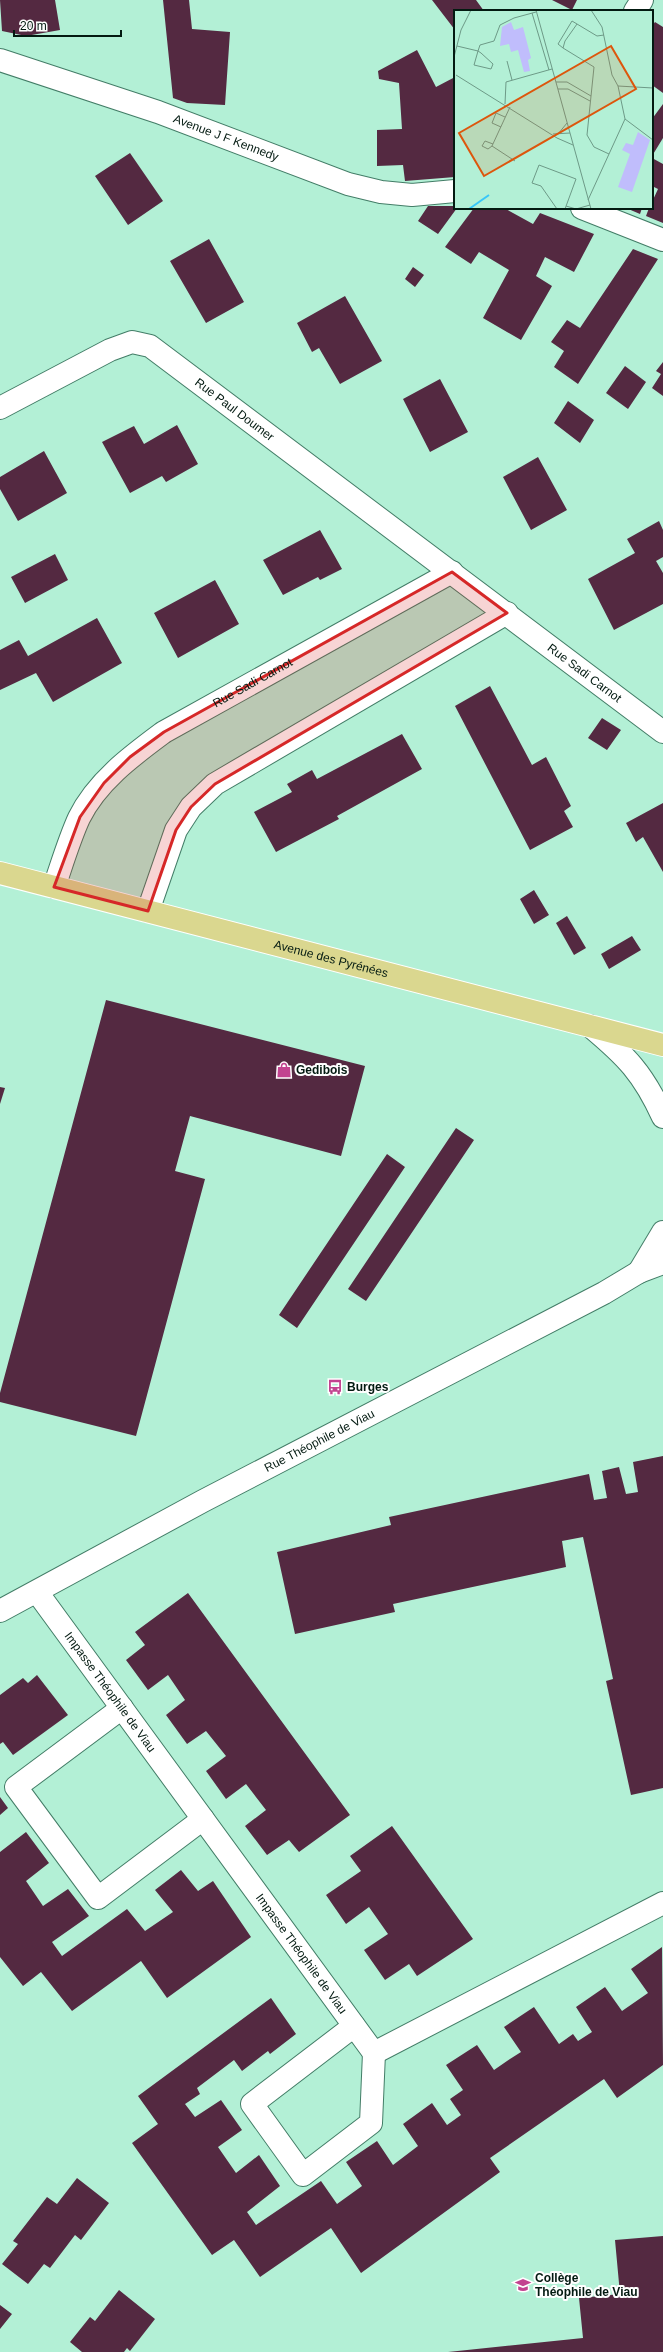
<svg xmlns="http://www.w3.org/2000/svg" width="663" height="2352" viewBox="0 0 663 2352" font-family="Arial,sans-serif">
	<style>
		.building { fill: #542941 }
		.lines { fill: none; stroke-linecap: round; stroke-linejoin: round }
		.minor-casing { stroke: #437d67; stroke-width: 24 }
		.major-casing { stroke: #fff; stroke-width: 24 }
		.minor { stroke: #fff; stroke-width: 22 }
		.major { stroke: #dad78f; stroke-width: 22 }
		.marked { fill: #d62828; fill-opacity: 0.2; stroke: #d62828; stroke-width: 3; stroke-linejoin: round }
		.labels { text-anchor: middle; dominant-baseline: central; stroke-width: 4; stroke-linejoin: round; paint-order: stroke }
		.street-label { font-size: 12px; fill: #031a11; stroke: #fff }
		.poi-label { font-size: 12px; font-weight: bold; fill: #031a11; stroke: #fff; text-anchor: start }
		.inset-river { fill: none; stroke: #37c6f9; stroke-width: 2 }
		.inset-road { fill: none; stroke: #6d9a87; stroke-width: 1 }
		.view { fill: #dd560c; fill-opacity: 0.15; stroke: #dd560c; stroke-width: 2 }
		.inset-edge { fill: none; stroke: #031a11; stroke-width: 2 }
	</style>
	<rect width="100%" height="100%" fill="#b3f0d6"/>
	<path class="building" d="M0,0H55L60,30L26,36L2,31Z
		M163,0H189L192,29L230,32L225,105L187,103L173,98Z
		M432,0H476L484,11H455V30Z
		M552,0H577L572,10Z
		M655,22L663,27V93L652,85V26Z
		M417,50L436,87L455,77V177L405,181L403,165L377,166V130L402,129L399,83L379,79L378,71Z
		M663,104V138L652,156V119Z
		M130,153L163,201L128,225L95,176Z
		M652,158L663,164V223L646,216L649,208H652V202L658,189L652,186Z
		M428,206H455L457,208L438,234L418,221Z
		M474,208H504L533,224L540,213L594,234L574,272L545,257L536,276L552,286L521,340L483,318L509,270L479,252L471,264L445,247Z
		M626,208H642L640,214Z
		M209,239L244,302L206,323L170,261Z
		M633,249L658,259L578,384L554,367L564,351L551,342L567,320L580,328Z
		M413,267L424,275L415,287L405,279Z
		M345,296L382,361L340,384L319,348L312,352L297,323Z
		M663,362V396L652,388L661,374L656,371Z
		M625,366L646,382L628,409L606,393Z
		M440,379L468,432L430,452L403,399Z
		M568,401L594,420L580,443L554,423Z
		M177,425L198,464L166,482L162,476L130,493L102,442L134,426L144,444Z
		M44,451L67,493L18,521L0,489V477Z
		M538,457L567,510L531,530L503,477Z
		M659,521L663,530V557L656,561L663,573V604L614,630L588,579L635,553L627,539Z
		M320,530L342,569L320,580L318,577L283,595L263,560Z
		M55,554L68,580L25,603L11,577Z
		M215,580L239,624L178,658L154,613Z
		M97,618L122,663L53,702L36,673L0,690V650L19,640L28,656Z
		M490,686L532,765L546,757L571,806L564,811L573,827L530,850L455,706Z
		M602,718L621,730L607,750L588,738Z
		M402,734L422,769L337,816L339,819L276,852L254,812L292,792L287,784L312,770L317,779Z
		M663,803V872L643,837L636,842L626,823Z
		M534,890L549,915L534,924L520,899Z
		M567,916L586,948L574,955L556,923Z
		M632,936L641,950L609,969L601,954Z
		M106,1000L365,1066L341,1156L190,1116L175,1171L205,1179L136,1436L0,1402V1393Z
		M0,1087L5,1088L0,1104Z
		M456,1128L474,1140L366,1301L348,1289Z
		M387,1154L405,1167L297,1328L279,1315Z
		M663,1456V1788L631,1795L606,1681L613,1679L583,1537L562,1541L566,1567L393,1604L395,1612L295,1634L277,1552L391,1525L389,1517L589,1474L594,1500L607,1498L602,1471L619,1467L626,1494L638,1492L633,1462Z
		M188,1593L350,1815L299,1852L289,1840L267,1855L245,1826L266,1810L246,1784L226,1799L206,1771L226,1756L206,1731L187,1744L166,1715L185,1700L168,1675L148,1690L126,1660L145,1645L135,1632Z
		M37,1675L68,1715L13,1755L3,1742L0,1744V1695L23,1678L28,1683Z
		M0,1797L8,1808L0,1815Z
		M392,1826L473,1939L417,1976L409,1964L385,1980L364,1950L388,1934L369,1907L346,1924L326,1895L361,1871L350,1856Z
		M26,1832L49,1863L26,1881L43,1906L68,1889L89,1916L52,1942L62,1956L127,1909L145,1931L173,1912L155,1890L181,1870L198,1891L213,1881L251,1937L167,1998L141,1961L72,2011L41,1972L23,1986L0,1957V1852Z
		M662,1947L663,2065L617,2098L604,2079L490,2158L500,2172L361,2273L331,2228L260,2277L234,2240L212,2255L132,2143L158,2124L138,2096L271,1998L296,2034L270,2054L268,2051L242,2071L234,2060L197,2088L200,2094L185,2104L195,2117L221,2100L242,2130L218,2147L236,2173L259,2155L280,2186L247,2212L256,2225L321,2181L337,2204L362,2186L346,2162L377,2141L393,2165L418,2146L403,2124L432,2103L447,2125L461,2115L450,2099L463,2090L446,2065L477,2045L494,2070L507,2061L521,2052L504,2027L534,2007L559,2044L573,2034L578,2041L592,2032L576,2007L605,1987L622,2011L648,1993L631,1969Z
		M77,2178L109,2203L81,2240L75,2235L50,2268L44,2264L28,2284L2,2264L18,2244L13,2241L47,2197L57,2204Z
		M663,2236V2352H448L583,2338L579,2298L620,2294L615,2240Z
		M119,2290L155,2319L130,2351L127,2348L124,2352H82L70,2342L90,2317L95,2321Z
		M0,2305L12,2314L0,2329Z"/>
	<g class="lines">
		<g class="minor-casing">
			<g id="minor">
				<path d="M635,11L642,0"/>
				<path id="s1" d="M0,60L158,112L348,184L381,192L412,195L455,191"/>
				<path d="M582,208L663,240"/>
				<path id="s2" d="M0,408L110,350L132,342L150,346L663,732"/>
				<path id="s3" d="M54,887C62,864 69,840 79,818C97,781 133,755 164,732L452,572"/>
				<path d="M148,911L176,830L191,807L215,784L507,613"/>
				<path d="M590,1026C626,1056 643,1073 663,1117"/>
				<path d="M639,1272L663,1232"/>
				<path id="s4" d="M37,1592L374,2053L663,1903"/>
				<path id="s5" d="M0,1611L203,1501L604,1293L639,1272L663,1263"/>
				<path d="M122,1708L16,1787L98,1898L203,1819"/>
				<path d="M354,2026L252,2104L303,2175L371,2123L374,2053"/>
			</g>
		</g>
		<g class="major-casing">
			<g id="major">
				<path id="s6" d="M0,873L663,1045"/>
			</g>
		</g>
		<use href="#minor" class="minor"/>
		<use href="#major" class="major"/>
	</g>
	<path class="marked" d="M452,572L507,613L215,784L191,807L176,830L148,911L54,887L80,817L104,783L130,757L164,732Z"/>
	<defs>
		<g id="shop-bare" transform="scale(1.2)"><path d="M-5-2.5h2.3a2.7 3.5 0 0 1 5.4 0H5L5.5 6h-11ZM-1.5-2.5h3a1.5 2.3 0 0 0-3 0Z" fill="#c24390" stroke="#fff" stroke-width="2.5" paint-order="stroke"/></g>
		<g id="bus-bare" transform="scale(1.2)"><path d="M-5-6H5V4H4V6H2V4H-2V6H-4V4H-5ZM-3.5-4V0h7V-4ZM-3.5 1.2v1.5H-2V1.2ZM2 1.2v1.5H3.5V1.2Z" fill="#c24390" stroke="#fff" stroke-width="2.5" paint-order="stroke"/></g>
		<g id="school-bare" transform="scale(1.2)"><path d="M0-5L7-2L0 1L-7-2ZM-4 1L0 2.5L4 1V4Q0 6-4 4Z" fill="#c24390" stroke="#fff" stroke-width="2.5" paint-order="stroke"/></g>
	</defs>
	<g fill-rule="evenodd">
		<use href="#shop-bare" x="284" y="1070"/>
		<use href="#bus-bare" x="335" y="1387"/>
		<use href="#school-bare" x="523" y="2285"/>
	</g>
	<g class="labels">
		<g class="street-label">
			<text stroke="none"><textPath href="#s1" startOffset="239">Avenue J F Kennedy</textPath></text>
			<text stroke="none"><textPath href="#s2" startOffset="272">Rue Paul Doumer</textPath></text>
			<text stroke="none"><textPath href="#s2" startOffset="710">Rue Sadi Carnot</textPath></text>
			<text stroke="none"><textPath href="#s3" startOffset="297">Rue Sadi Carnot</textPath></text>
			<text stroke="none"><textPath href="#s6" startOffset="342">Avenue des Pyrénées</textPath></text>
			<text stroke="none"><textPath href="#s5" startOffset="362">Rue Théophile de Viau</textPath></text>
			<text stroke="none"><textPath href="#s4" startOffset="124">Impasse Théophile de Viau</textPath></text>
			<text stroke="none"><textPath href="#s4" startOffset="448">Impasse Théophile de Viau</textPath></text>
		</g>
		<g class="poi-label">
			<text x="296" y="1070">Gedibois</text>
			<text x="347" y="1387">Burges</text>
			<text x="535" y="2278">Collège<tspan x="535" dy="14">Théophile de Viau</tspan></text>
		</g>
	</g>
	<g transform="translate(454 10)">
		<rect width="199" height="199" fill="#b3f0d6"/>
		<path d="M57,12L60,20L69,17L77,48L74,50L76,61L70,62L64,40L57,42L55,34L46,36L48,17ZM184,122L196,130L178,182L164,177L176,144L168,140L172,133L179,135Z" fill="#c0bdfc"/>
		<path class="inset-river" d="M15,199L35,185"/>
		<path class="inset-road" d="M82,0L137,199M137,0L148,17L158,65L164,76L171,109L199,130M78,3L95,60M150,25L143,26L123,14L111,31L109,38L140,57L133,125L140,137L155,144M3,36L24,41L27,43L39,54L37,59L20,55L24,41L26,35L40,31L46,15L60,8L82,2M109,38L104,34L118,11L123,14M0,47L7,20L17,0M53,51L58,70M2,65L103,128L119,135M102,72H113L137,86M164,76L199,78M104,79H114L136,91M51,94L52,72L98,59M56,97L38,136L61,151M47,117L38,113L42,103L51,107M99,124L116,123M104,124L113,113M38,136L34,139L28,136L31,131L39,134M134,190L171,109M112,196L122,199L136,195M103,199L87,176L78,173L85,155L122,169L111,199"/>
		<path class="view" d="M157,36L182,79L30,166L5,123Z"/>
		<rect width="199" height="199" class="inset-edge"/>
	</g>
	<path d="M14 30v6h107v-6" fill="none" stroke="#031a11" stroke-width="2"/>
	<text x="20" y="30" font-size="12" fill="#031a11" stroke="#ffffff" stroke-width="3" paint-order="stroke">20 m</text>
</svg>
